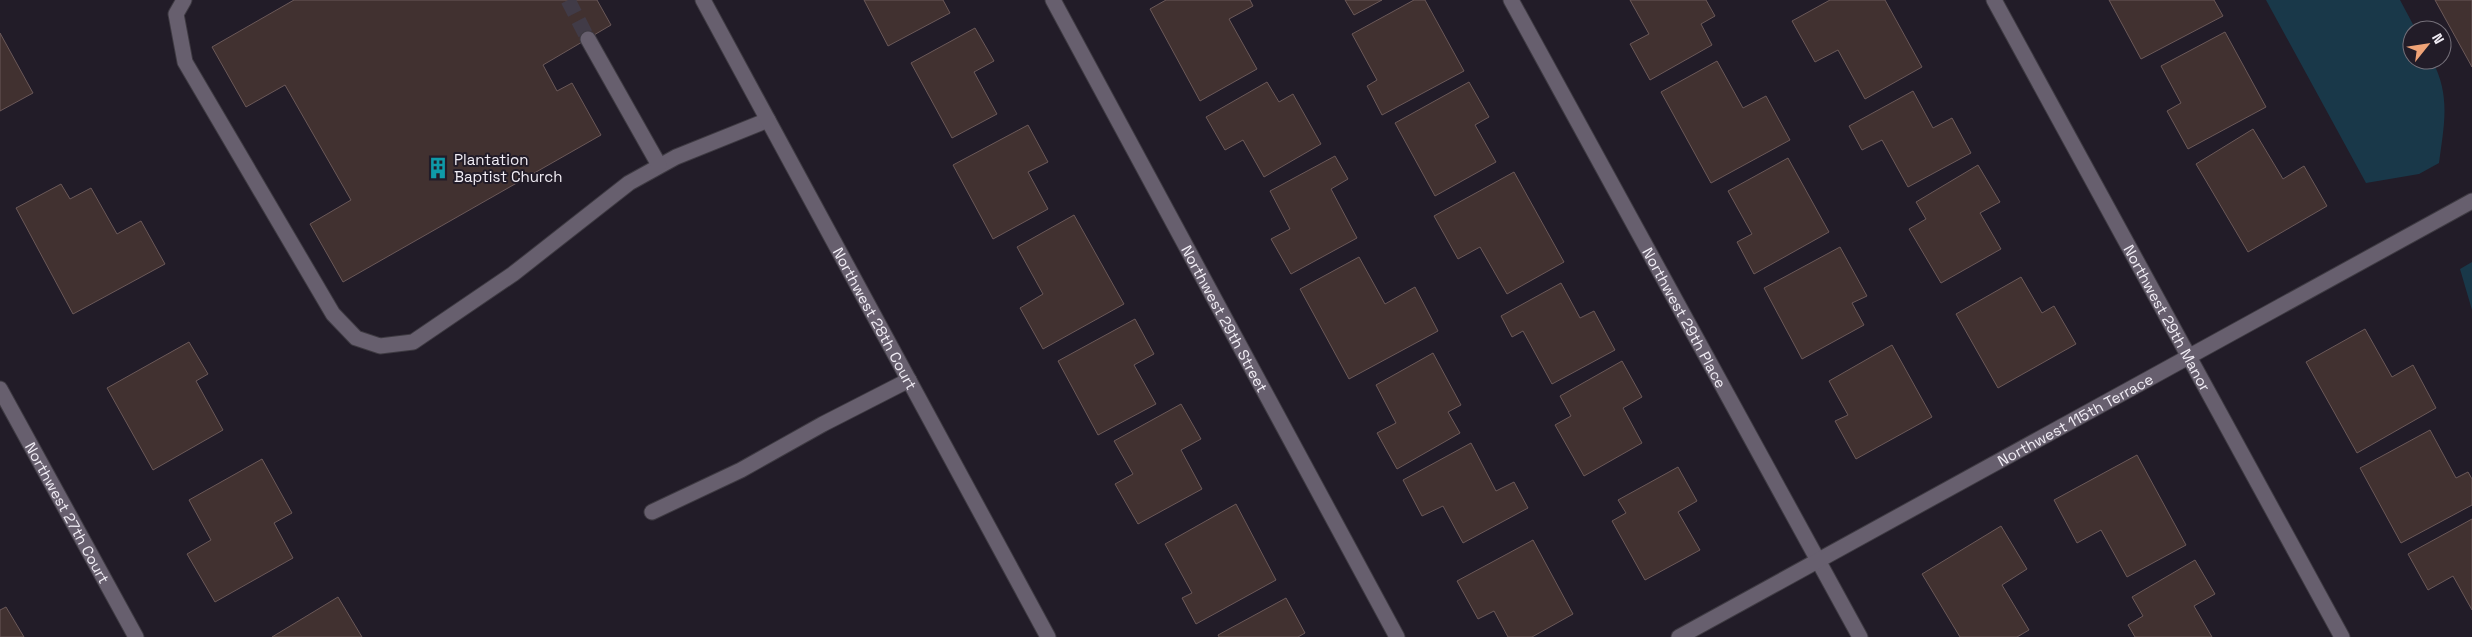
<svg xmlns="http://www.w3.org/2000/svg" width="2472" height="637" viewBox="0 0 2472 637" font-family="'Space Grotesk',sans-serif">
	<style>
		.water { fill: #193849 }
		.building { fill: #413130; stroke: #6b5959 }
		.lines { fill: none; stroke-linecap: round; stroke-linejoin: round }
		.minor-tunnel { stroke: #413b47; stroke-width: 15; stroke-dasharray: 15 8; stroke-linecap: butt }
		.minor-casing { stroke: #3e3a42; stroke-width: 17 }
		.minor { stroke: #675f6e; stroke-width: 15 }
		.labels { text-anchor: middle; dominant-baseline: central; stroke-width: 4; stroke-linejoin: round; paint-order: stroke }
		.poi-label { font-size: 15px; fill: #f1edf5; stroke: #221c28; text-anchor: start }
		.street-label { font-size: 15px; fill: #f1edf5; stroke: #221c28 }
	</style>
	<rect width="100%" height="100%" fill="#221c28"/>
	<path class="water" d="M2266,0H2400L2416,30H2412V60H2432C2451,96 2444,124 2439,163L2419,174L2366,183Z
		M2472,262V310L2460,269Z"/>
	<path class="building" d="M294,0H597L611,25L543,65L557,91L572,83L601,135L343,282L310,224L351,200L285,85L246,107L212,47Z
		M864,0H943L950,13L888,46Z
		M1166,0H1250L1253,6L1229,19L1257,69L1200,101L1150,9Z
		M1345,0H1382L1354,15Z
		M1414,0H1425L1464,71L1382,115L1367,86L1377,80L1352,34Z
		M1630,0H1706L1715,16L1701,24L1712,45L1650,80L1630,44L1649,34Z
		M1830,0H1885L1922,67L1865,99L1838,50L1815,62L1792,21Z
		M2109,0H2214L2223,16L2141,59Z
		M2435,0H2472V67Z
		M975,28L994,61L974,72L997,114L952,138L911,63Z
		M2225,32L2266,107L2188,149L2167,111L2181,103L2161,66Z
		M0,33L33,93L0,111Z
		M1717,61L1743,108L1766,96L1790,140L1711,183L1661,92Z
		M1267,82L1279,102L1293,94L1321,144L1264,177L1243,140L1225,150L1206,117Z
		M1469,82L1489,117L1475,125L1496,162L1435,196L1395,123Z
		M1913,91L1933,128L1952,118L1971,153L1908,187L1882,140L1862,150L1849,126Z
		M1028,125L1048,162L1028,172L1048,209L993,239L953,165Z
		M2253,129L2283,179L2304,166L2327,206L2248,252L2196,164Z
		M1335,156L1348,179L1331,189L1357,238L1291,274L1271,239L1290,229L1270,191Z
		M1788,158L1829,232L1754,274L1737,242L1752,234L1728,191Z
		M1978,165L2000,202L1980,213L2001,249L1941,283L1909,229L1926,219L1916,202Z
		M1514,172L1564,262L1507,294L1480,247L1458,259L1434,216Z
		M61,184L70,199L91,188L117,234L141,221L165,264L73,314L16,208Z
		M1074,215L1124,304L1043,349L1020,308L1043,294L1017,247Z
		M1840,247L1867,296L1852,303L1864,325L1802,359L1764,288Z
		M1359,257L1385,304L1415,287L1438,331L1349,379L1300,289Z
		M2021,277L2042,313L2054,306L2076,344L1998,388L1956,314Z
		M1561,283L1580,318L1594,311L1615,350L1552,384L1523,331L1512,337L1501,316Z
		M1135,319L1154,354L1134,365L1156,404L1098,435L1058,361Z
		M2365,329L2392,377L2413,365L2436,408L2357,453L2306,362Z
		M189,342L208,374L196,381L223,430L153,470L107,388Z
		M1892,345L1932,417L1856,459L1835,421L1848,415L1829,381Z
		M1433,353L1461,405L1448,412L1460,433L1397,469L1377,433L1396,423L1376,385Z
		M1622,361L1642,397L1623,408L1642,443L1584,476L1555,425L1571,416L1560,396Z
		M1181,404L1201,439L1181,450L1202,489L1138,524L1115,484L1133,474L1114,441Z
		M2430,430L2456,478L2468,472L2472,479V505L2401,543L2360,468Z
		M1471,443L1496,491L1514,482L1528,508L1463,543L1443,506L1422,516L1403,480Z
		M2137,455L2186,545L2127,577L2101,530L2077,543L2054,500Z
		M262,459L292,513L274,523L293,558L215,602L187,554L211,540L189,500Z
		M1678,467L1697,501L1678,512L1700,550L1645,580L1612,521L1626,513L1618,500Z
		M1236,504L1276,580L1196,624L1182,598L1192,593L1165,544Z
		M2472,519V610L2453,576L2428,590L2408,554Z
		M2001,526L2027,569L2002,585L2029,630L2017,637H1960L1922,574Z
		M1533,540L1573,614L1532,637H1508L1494,611L1478,619L1457,581Z
		M2195,560L2215,594L2194,606L2212,637H2135L2128,625L2143,616L2132,597Z
		M338,597L362,637H272Z
		M1286,598L1305,633L1298,637H1219L1218,635Z
		M6,607L24,637H0V610Z"/>
	<g class="lines">
		<path class="minor-tunnel" d="M568,0L588,39"/>
		<g class="minor-casing">
			<g id="minor">
				<path d="M184,0L176,14L185,62L333,314L356,338L380,346L413,342L513,274L629,183L676,157L768,120"/>
				<path id="s1" d="M703,0L1048,637"/>
				<path id="s2" d="M1053,0L1397,637"/>
				<path id="s3" d="M1511,0L1860,637"/>
				<path id="s4" d="M1994,0L2342,637"/>
				<path d="M588,39L659,165"/>
				<path id="s5" d="M0,389L136,637"/>
				<path d="M652,512L741,470L823,424L909,380"/>
				<path id="s6" d="M1679,637L2472,201"/>
			</g>
		</g>
		<use href="#minor" class="minor"/>
	</g>
	<defs>
		<g id="building-bare" transform="scale(1.725)"><path d="M-4-6H4V6H1V3H-1V6H-4ZM-2.5-4.3h1.7v1.8h-1.7ZM.8-4.3h1.7v1.8H.8ZM-2.5-1h1.7V.8h-1.7ZM.8-1h1.7V.8H.8Z" fill="#0f9aa8" stroke="#221c28" stroke-width="2.5" paint-order="stroke"/></g>
	</defs>
	<g fill-rule="evenodd">
		<use href="#building-bare" x="438" y="168"/>
	</g>
	<g class="labels">
		<g class="poi-label">
			<text x="454" y="159">Plantation<tspan x="454" dy="17">Baptist Church</tspan></text>
		</g>
		<g class="street-label">
			<text stroke="none"><textPath href="#s1" startOffset="362">Northwest 28th Court</textPath></text>
			<text stroke="none"><textPath href="#s2" startOffset="362">Northwest 29th Street</textPath></text>
			<text stroke="none"><textPath href="#s3" startOffset="362">Northwest 29th Place</textPath></text>
			<text stroke="none"><textPath href="#s4" startOffset="362">Northwest 29th Manor</textPath></text>
			<text stroke="none"><textPath href="#s6" startOffset="452">Northwest 115th Terrace</textPath></text>
			<text stroke="none"><textPath href="#s5" startOffset="141">Northwest 27th Court</textPath></text>
		</g>
	</g>
	<g transform="translate(2427 45) rotate(60)"><circle r="24" fill="#221c28" stroke="#75707a"/>
	<path d="M0-4L9 19L0 12L-9 19Z" fill="#efa377"/>
	<text y="-8" font-size="14" font-weight="bold" text-anchor="middle" fill="#f1edf5">N</text>
	</g>
</svg>
